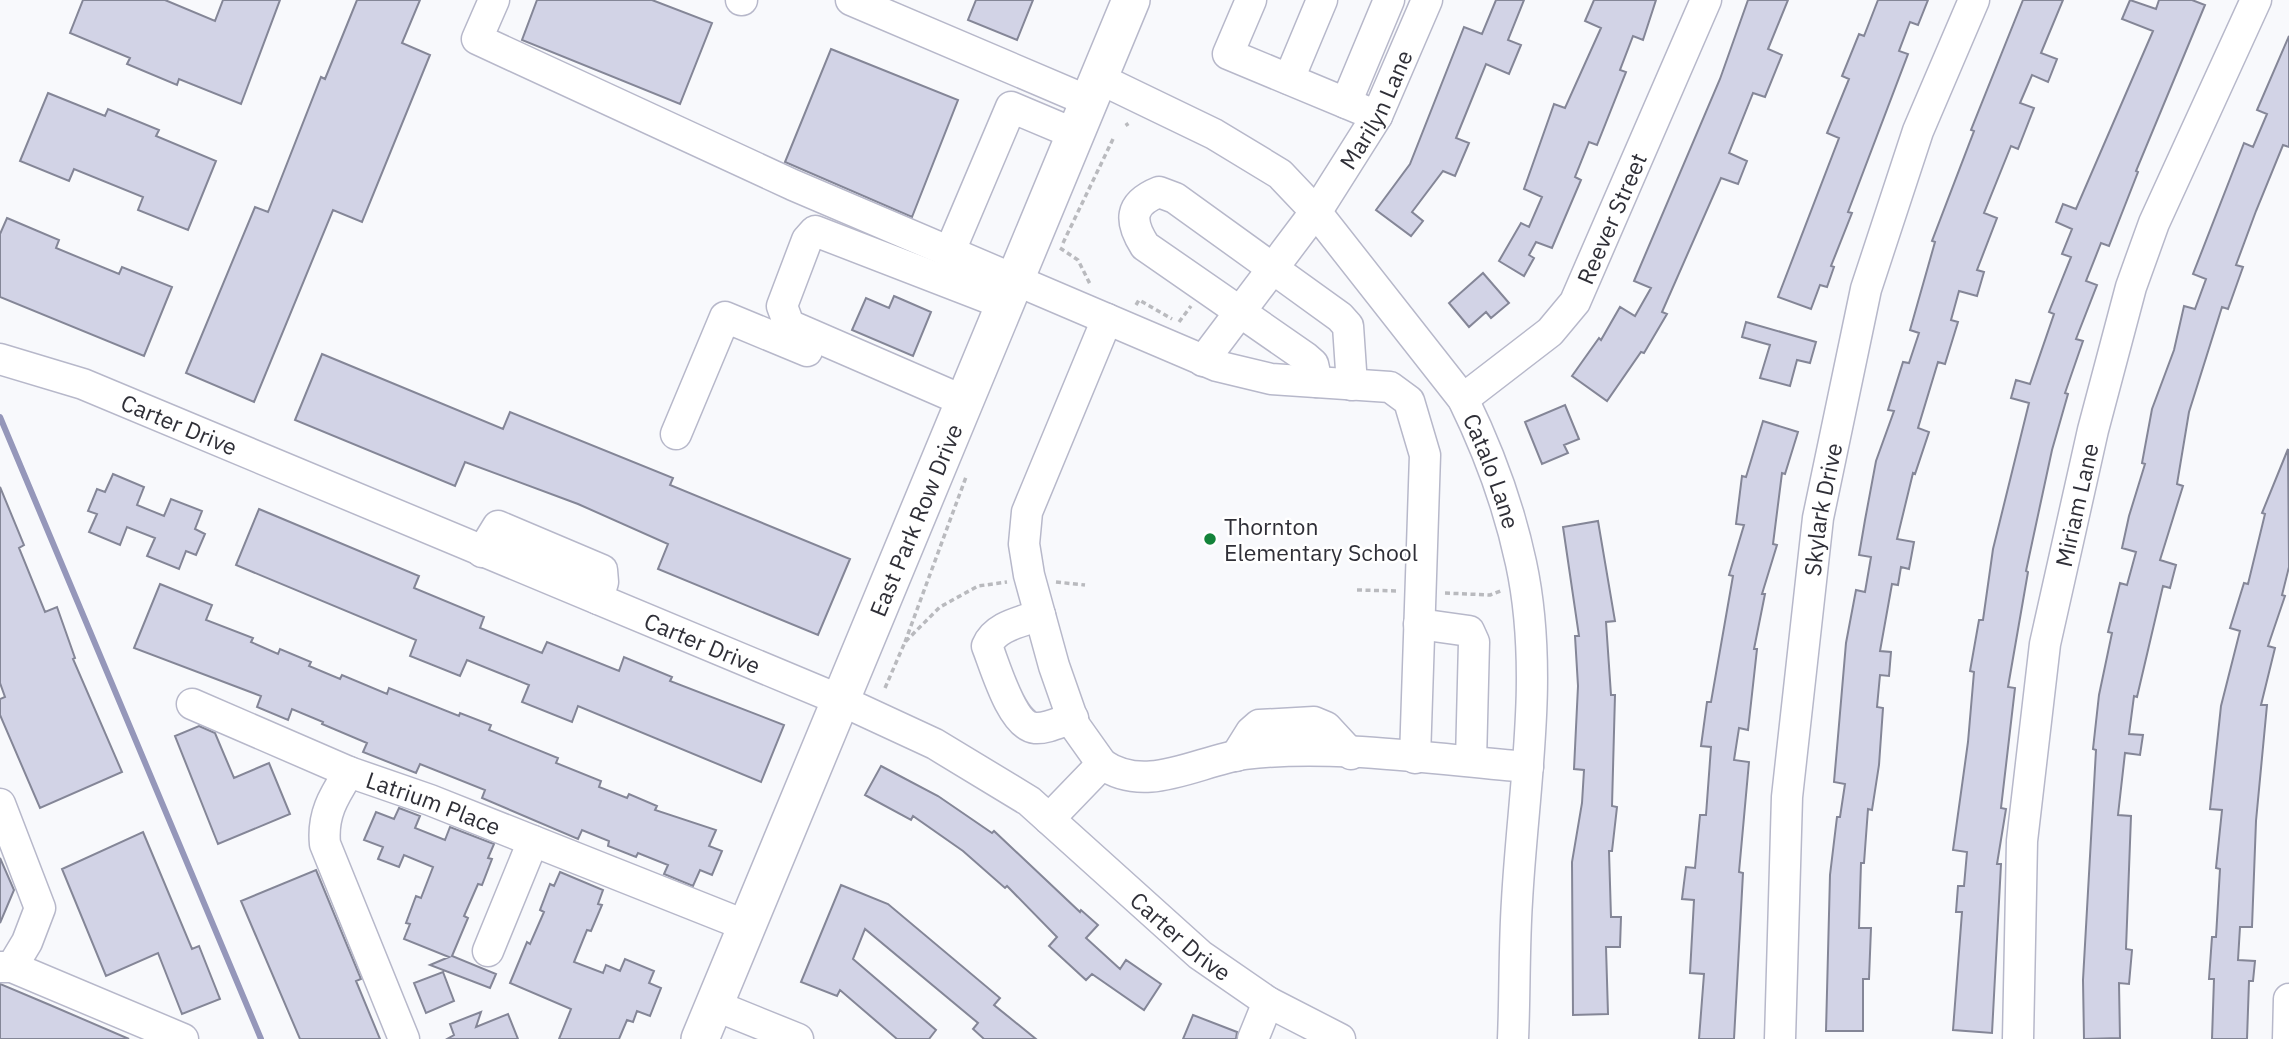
<svg xmlns="http://www.w3.org/2000/svg" width="2289" height="1039" viewBox="0 0 2289 1039" font-family="'IBM Plex Sans',sans-serif">
	<style>
		.lines { fill: none; stroke-linecap: round; stroke-linejoin: round }
		.stream { stroke: #9597ba; stroke-width: 6 }
		.building { fill: #d2d3e6; stroke: #848697; stroke-width: 2 }
		.minor-casing { stroke: #b7b8ca; stroke-width: 33 }
		.major-casing { stroke: #b7b8ca; stroke-width: 40 }
		.path { stroke: #b9babe; stroke-width: 3.5; stroke-dasharray: 5 3.5; stroke-linecap: butt }
		.minor { stroke: #fff; stroke-width: 30 }
		.major { stroke: #fff; stroke-width: 37 }
		.poi-dot { fill: #13833a; stroke: #fff; stroke-width: 2.5 }
		.labels { text-anchor: middle; dominant-baseline: central; stroke-width: 5; stroke-linejoin: round; paint-order: stroke }
		.street-label { font-size: 23px; fill: #2f2f37; stroke: #fff }
		.poi-label { font-size: 23px; fill: #2f2f37; stroke: #fff; text-anchor: start }
	</style>
	<rect width="100%" height="100%" fill="#f8f9fc"/>
	<g class="lines">
		<path class="stream" d="M0,417L261,1039"/>
	</g>
	<path class="building" d="M83,0H165L215,21L223,0H280L241,104L179,79L177,85L127,64L130,58L70,33Z
		M357,0H420L402,43L430,55L362,222L333,210L254,402L186,373L255,207L268,212L321,77L325,79Z
		M537,0H652L712,23L680,104L522,40Z
		M976,0H1033L1017,40L968,20Z
		M1496,0H1524L1508,40L1521,45L1509,74L1486,64L1456,138L1469,143L1455,176L1443,171L1412,212L1423,221L1411,236L1376,210L1410,164L1464,27L1482,34Z
		M1594,0H1656L1643,40L1633,36L1620,70L1626,72L1597,145L1589,142L1575,177L1581,180L1552,248L1536,242L1529,255L1534,258L1524,276L1499,261L1521,223L1529,227L1542,197L1524,189L1554,104L1565,108L1601,28L1585,21Z
		M1748,0H1788L1768,49L1782,55L1765,97L1753,93L1729,153L1747,161L1738,184L1721,178L1662,312L1667,314L1644,353L1641,352L1607,401L1572,376L1599,338L1601,340L1620,307L1635,316L1651,288L1634,281L1720,79Z
		M1878,0H1928L1918,25L1910,22L1899,51L1908,54L1848,212L1852,213L1831,266L1834,267L1827,287L1820,285L1811,309L1778,297L1839,138L1827,133L1849,79L1842,76L1859,34L1864,36Z
		M2023,0H2063L2041,53L2057,59L2048,82L2032,75L2020,103L2034,108L2018,149L2011,146L1984,213L1997,218L1977,270L1984,272L1977,296L1959,291L1951,320L1958,322L1945,364L1938,362L1918,428L1929,432L1915,474L1913,473L1897,539L1914,542L1909,569L1901,567L1898,585L1892,584L1880,651L1891,652L1889,676L1880,675L1877,707L1883,708L1879,765L1872,810L1868,809L1864,863H1861L1859,928H1871L1869,979H1863V1031H1826L1830,875L1837,817H1840L1845,784L1834,782L1837,748L1846,643L1856,590L1865,592L1871,557L1859,555L1865,520L1876,461L1894,411L1888,410L1903,362L1909,363L1919,333L1910,330L1935,242L1932,241L1974,131L1971,130Z
		M2130,0L2156,9L2159,0H2192L2205,5L2136,171L2138,172L2109,246L2101,243L2086,281L2097,285L2076,339L2083,341L2065,393L2068,394L2052,450L2026,571L2028,572L2008,687L2015,688L2001,808L2006,809L1997,864H2001L1992,1033L1953,1030L1962,912H1956L1958,886H1964L1967,852L1953,850L1968,742L1974,672L1970,671L1979,620H1983L1993,549L2029,403L2011,398L2016,380L2030,384L2054,314L2049,312L2071,257L2062,254L2072,229L2056,222L2063,204L2076,209L2153,31L2122,19Z
		M2289,36V147L2283,145L2256,211L2236,265L2243,267L2228,309L2222,307L2189,412L2177,484L2183,486L2160,560L2176,565L2170,588L2163,586L2137,697L2134,696L2129,734L2143,735L2140,755L2125,753L2118,815L2131,816L2126,949L2132,950L2129,984L2119,983L2120,1038L2084,1039L2083,980L2096,750L2093,749L2099,695L2112,633L2108,632L2120,583L2127,585L2136,552L2122,548L2129,516L2145,464L2142,463L2152,409L2174,350L2184,306L2195,309L2206,279L2193,274L2244,143L2253,147L2267,114L2257,110Z
		M831,49L958,100L912,217L785,162Z
		M48,93L105,116L108,109L159,130L156,136L216,161L188,230L138,210L143,197L74,169L69,181L20,161Z
		M7,218L59,240L56,248L119,274L122,267L172,287L144,356L0,297V234Z
		M1483,273L1509,303L1491,318L1486,312L1469,327L1449,303Z
		M894,296L931,312L913,356L852,330L866,298L889,308Z
		M1746,322L1816,342L1810,363L1797,360L1790,386L1760,378L1770,345L1742,337Z
		M322,354L503,429L510,412L673,478L670,485L850,559L818,635L658,569L668,544L578,504L465,462L455,486L295,420Z
		M1565,405L1579,439L1564,445L1568,453L1542,464L1525,422Z
		M1763,421L1798,432L1785,474L1782,473L1773,544L1777,545L1762,594H1765L1754,649H1757L1748,730L1739,728L1734,760L1749,762L1739,872L1743,873L1734,1039H1699L1704,974L1690,973L1694,900L1682,899L1686,867L1695,868L1700,815H1706L1711,747L1701,746L1707,702H1711L1733,576L1729,575L1744,525L1736,524L1742,476L1746,477Z
		M2288,449L2289,567L2282,595L2285,596L2268,646L2275,648L2261,705H2267L2256,821L2252,927H2240L2238,960L2255,961L2253,981H2249L2247,1039H2212L2214,979H2209L2212,937H2216L2220,869L2216,868L2222,810L2210,809L2221,706L2240,631L2230,628L2244,583L2248,584L2265,514L2262,513Z
		M113,474L144,487L137,505L164,516L171,499L202,511L195,529L205,534L196,555L186,551L179,569L147,556L155,538L127,527L120,545L89,532L97,514L88,511L97,489L105,492Z
		M0,487L24,545L19,548L45,612L57,607L75,658L73,659L122,772L40,808L0,715V699L5,697L0,683Z
		M259,509L419,576L414,588L484,617L480,628L542,653L547,642L619,671L624,657L672,677L670,681L784,725L761,782L578,706L572,722L522,702L529,685L467,660L460,676L410,656L416,640L236,565Z
		M1598,521L1615,621L1606,622L1611,695H1615L1612,806L1617,807L1612,851H1609L1611,917H1621L1620,947H1606L1608,1014L1573,1015L1572,862L1582,803L1584,770L1574,769L1578,686L1575,636H1579L1563,527Z
		M160,584L212,605L206,620L253,638L251,642L278,654L280,649L311,662L309,666L340,679L342,675L387,694L389,688L459,716L460,713L491,725L489,730L558,758L556,763L601,781L599,787L627,798L629,794L657,806L655,810L716,830L709,846L722,851L712,875L700,870L693,886L664,874L668,865L638,853L636,857L608,846L609,841L582,830L578,839L482,798L485,790L420,764L416,773L363,752L367,743L322,724L323,722L292,709L288,720L257,707L261,696L134,648Z
		M199,726L215,733L234,778L269,763L290,814L218,844L175,736Z
		M881,766L938,796L992,833L994,831L1080,912L1081,910L1098,925L1086,938L1120,969L1126,960L1161,984L1144,1010L1092,974L1086,980L1049,946L1057,937L1007,886L1005,888L963,851L913,816L911,820L865,795Z
		M399,808L420,816L415,828L445,840L450,827L494,844L488,858L492,859L482,885L478,884L464,916L468,918L452,956L496,974L490,988L430,965L449,957L404,939L410,924L406,923L416,896L421,898L433,867L404,855L399,867L378,859L383,847L364,840L376,812L394,819Z
		M143,832L192,949L199,946L220,999L182,1014L158,953L106,976L62,869Z
		M0,858L14,890L0,923Z
		M316,870L361,979L356,981L380,1039H300L241,901Z
		M560,872L603,890L598,904L602,905L591,931L587,930L574,962L603,973L606,965L620,971L625,959L654,971L649,983L661,988L650,1016L637,1011L633,1022L627,1020L619,1039H559L571,1009L510,983L527,942L530,944L544,912L540,910L550,884L554,886Z
		M841,885L888,904L1000,998L994,1005L1036,1039H984L973,1029L978,1023L865,929L853,959L936,1030L929,1039H897L840,990L837,996L801,982Z
		M443,972L454,1001L426,1013L414,983Z
		M0,984L50,1005L129,1039H0Z
		M481,1012L476,1027L508,1014L518,1039H447L454,1035L450,1024Z
		M1193,1015L1237,1032L1236,1039H1183Z"/>
	<g class="lines">
		<g class="minor-casing">
			<g id="minor">
				<path d="M494,0L477,39L793,185L1217,366L1271,379L1390,387L1409,401L1425,455L1415,758"/>
				<path d="M741,0H742"/>
				<path d="M851,0L1088,101"/>
				<path d="M1251,0L1228,54L1377,116"/>
				<path id="s1" d="M1098,78L1214,134L1280,174L1316,212L1463,399C1488,450 1509,507 1521,563C1545,674 1523,790 1517,901C1514,947 1515,993 1513,1039"/>
				<path d="M1289,79L1322,0"/>
				<path d="M1346,103L1389,0"/>
				<path d="M950,251L1011,107L1075,134"/>
				<path id="s2" d="M0,359L83,384L840,700L935,744L1029,801L1200,955L1268,1002L1340,1039"/>
				<path id="s3" d="M1203,361L1322,203L1377,116L1427,0"/>
				<path d="M1317,382L1313,364L1305,357L1145,246C1129,221 1129,204 1159,192L1175,198L1340,317L1348,326L1352,385"/>
				<path id="s4" d="M1463,399L1550,332L1575,302L1706,0"/>
				<path d="M964,401L789,325L782,306L807,240L815,231L1004,304"/>
				<path d="M676,434L725,317L807,351"/>
				<path d="M482,552L498,526L602,570L603,582L598,599"/>
				<path d="M1040,615C1021,622 995,626 987,646C995,666 1012,726 1035,728C1047,729 1062,721 1073,718"/>
				<path d="M1419,624L1469,631L1474,642L1471,761"/>
				<path d="M192,704L349,772"/>
				<path d="M1236,756L1251,732L1259,725L1314,722L1326,727L1351,754"/>
				<path d="M1102,764L1075,726L1054,666L1029,575L1024,544L1027,512L1107,319"/>
				<path d="M0,804L40,908L27,942L12,967"/>
				<path d="M1049,819L1102,764C1146,795 1197,761 1245,754C1332,743 1440,760 1528,767"/>
				<path d="M488,951L533,841"/>
				<path d="M0,967H12L183,1039"/>
				<path d="M714,1005L798,1039"/>
				<path id="s5" d="M404,1039L325,844C322,814 334,796 349,772L430,800L747,926"/>
				<path d="M1253,1039L1268,1002"/>
				<path id="s6" d="M1780,1039L1787,797L1818,518L1866,289L1918,131L1974,0"/>
				<path id="s7" d="M2018,1039L2022,841L2045,644L2093,430L2131,287L2154,223L2256,0"/>
				<path d="M2288,1039L2289,999"/>
			</g>
		</g>
		<g class="major-casing">
			<g id="major">
				<path id="s8" d="M700,1039L1131,0"/>
			</g>
		</g>
		<path class="path" d="M1126,123L1128,126
			M1063,243L1113,139
			M1060,248L1078,260L1091,286
			M1136,305L1139,300L1172,319
			M1179,322L1191,306
			M1056,582L1085,585
			M1357,590L1399,591
			M1445,593L1490,595L1503,590
			M905,642L966,477
			M885,688L905,642L940,607L978,586L1007,582"/>
		<use href="#minor" class="minor"/>
		<use href="#major" class="major"/>
	</g>
	<circle class="poi-dot" cx="1210" cy="539" r="7"/>
	<g class="labels">
		<g class="street-label">
			<text stroke="none"><textPath href="#s3" startOffset="306">Marilyn Lane</textPath></text>
			<text stroke="none"><textPath href="#s4" startOffset="240">Reever Street</textPath></text>
			<text stroke="none"><textPath href="#s2" startOffset="191">Carter Drive</textPath></text>
			<text stroke="none"><textPath href="#s1" startOffset="574">Catalo Lane</textPath></text>
			<text stroke="none"><textPath href="#s7" startOffset="539">Miriam Lane</textPath></text>
			<text stroke="none"><textPath href="#s6" startOffset="532">Skylark Drive</textPath></text>
			<text stroke="none"><textPath href="#s8" startOffset="562">East Park Row Drive</textPath></text>
			<text stroke="none"><textPath href="#s2" startOffset="758">Carter Drive</textPath></text>
			<text stroke="none"><textPath href="#s5" startOffset="378">Latrium Place</textPath></text>
			<text stroke="none"><textPath href="#s2" startOffset="1325">Carter Drive</textPath></text>
		</g>
		<g class="poi-label">
			<text x="1224" y="526">Thornton<tspan x="1224" dy="26">Elementary School</tspan></text>
		</g>
	</g>
</svg>
